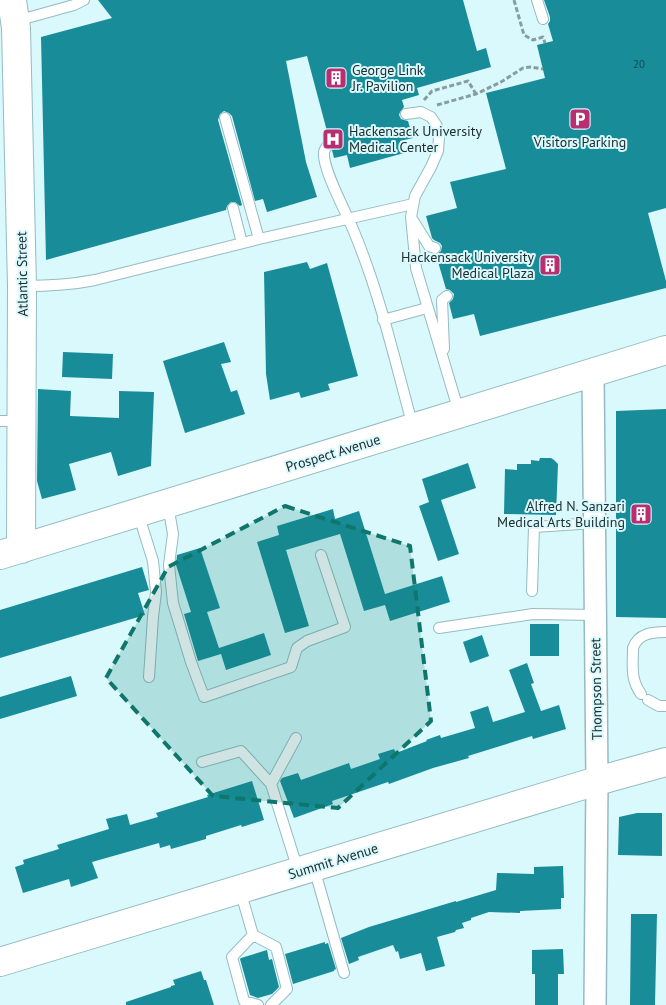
<svg xmlns="http://www.w3.org/2000/svg" width="666" height="1005" viewBox="0 0 666 1005" font-family="'PT Sans',sans-serif">
	<style>
		.building { fill: #188c98 }
		.lines { fill: none; stroke-linecap: round; stroke-linejoin: round }
		.lane-casing { stroke: #95bbc0; stroke-width: 12 }
		.street-casing { stroke: #95bbc0; stroke-width: 24 }
		.secondary-casing { stroke: #95bbc0; stroke-width: 30 }
		.path { stroke: #869ea2; stroke-width: 3; stroke-dasharray: 5 2.5; stroke-linecap: butt }
		.lane { stroke: #fff; stroke-width: 10 }
		.street { stroke: #fff; stroke-width: 21 }
		.secondary { stroke: #fff; stroke-width: 28 }
		.marked { fill: #0f766e; fill-opacity: 0.2; stroke: #0f766e; stroke-width: 4; stroke-dasharray: 10 6; stroke-linejoin: round }
		.labels { text-anchor: middle; dominant-baseline: central; stroke-width: 4; stroke-linejoin: round; paint-order: stroke }
		.number-label { font-size: 11px; fill: #1e464b }
		.poi-label { font-size: 14px; fill: #202f31; stroke: #d9f9fd; text-anchor: start }
		.street-label { font-size: 14px; fill: #202f31; stroke: #d9f9fd }
	</style>
	<rect width="100%" height="100%" fill="#d9f9fd"/>
	<path class="building" d="M98,0H463L477,51L486,48L491,67L417,88L419,95L402,100L404,107L400,112L399,115L401,119L404,120L408,121L413,138L400,141L404,153L350,168L347,155L334,158L332,150L336,146V140L334,136L328,135L307,56L286,61L306,162L317,197L267,212L263,199L255,201L232,116L229,113L224,111L220,114L218,120L242,205L240,206L235,202H231L227,206L226,210L46,260L41,37L112,18Z
		M544,0H666V208L648,213L666,281V288L480,336L474,314L453,319L449,303L453,299L454,294L450,290L446,289L436,255L441,251L442,246L440,243L434,240L432,238L426,216L457,208L450,182L506,169L486,93L545,78L537,45L553,41L548,24L550,21V17Z
		M307,262L310,269L327,263L358,376L328,384L330,390L301,398L299,392L270,400L266,374L264,272Z
		M224,342L231,362L221,364L231,392L237,390L245,414L185,433L163,361Z
		M63,352L113,354L112,379L62,377Z
		M38,389L71,391L70,416L119,418V391L154,392L151,466L118,476L111,452L69,464L76,490L42,499L37,481Z
		M666,409V618L616,617V411Z
		M540,458H551L554,460L558,464L556,515L504,514L505,469L517,470V464H531V460L539,461Z
		M468,463L476,488L441,500L459,554L438,561L419,506L429,502L422,479Z
		M333,509L335,519L359,511L385,594L442,576L450,602L390,621L385,605L364,611L340,534L286,550L309,626L285,633L257,542L279,535L277,526Z
		M200,548L220,608L207,612L219,648L264,633L271,655L226,670L221,654L198,661L184,614L191,612L176,565L177,555Z
		M142,567L149,590L138,593L145,615L0,658V610Z
		M530,624H559V656H530Z
		M482,635L489,656L470,663L463,642Z
		M527,663L534,683L531,684L541,711L559,705L566,729L533,739L532,736L468,756L469,758L433,768L389,784L388,782L332,801L333,804L294,818L280,781L282,778L298,773L301,780L349,763L351,769L380,759L378,754L394,749L396,753L427,741L426,740L440,735L441,738L475,728L470,712L488,706L493,722L525,712L509,670Z
		M71,676L77,696L0,719V697Z
		M252,781L264,820L242,827L241,825L206,836V839L171,849L170,845L160,848L159,843L92,862L98,878L71,887L69,879L23,893L15,867L24,864L23,860L59,849L57,845L109,829L106,819L127,814L130,825L158,817L156,813L208,797L207,795Z
		M637,813H662V856L618,855L619,817Z
		M563,866L564,898H561V909L520,911V913L489,912L471,918V920L462,923L464,928L456,930L455,932L437,937L445,966L426,971L421,953L400,959L398,951L396,952L393,945L358,957L359,960L349,964L341,938L369,927L456,901V902L496,890L497,873L534,874V867Z
		M631,914H657L655,1005H630Z
		M325,942V944L328,943L336,969L334,970V971L293,984L285,954Z
		M563,949L564,974H558V1005H535V974H532V950Z
		M267,950L269,960L272,959L279,987L272,994L258,998L250,995L240,959L241,958Z
		M201,971L204,980H206L214,1005H126V1002L171,987V986L175,985L173,980Z"/>
	<g class="lines">
		<g class="lane-casing">
			<path id="lane" d="M537,0L543,19
				M16,21L74,5L84,0
				M406,114L421,112L431,117L437,126L439,137L438,151L431,167L415,196L411,217L416,268L459,412
				M225,118L259,239
				M330,142C328,145 325,148 324,152C322,168 345,210 352,227C379,290 395,361 413,427
				M233,208L242,243
				M412,219L429,246L435,248
				M24,286C49,286 70,285 95,280L259,239L413,204
				M383,320L427,308
				M444,349L442,300L447,296
				M0,421H21
				M168,505L173,534L169,565L173,603L191,662L204,697L291,667L297,648L307,641L345,627L321,555
				M138,513L153,561L156,592L153,617L149,677
				M532,591L534,527L595,523
				M439,628L533,614L596,615
				M641,694C630,679 633,665 633,648C638,633 653,632 666,632
				M648,700L659,706H666
				M296,738L271,784L298,870
				M202,762L241,751L271,784
				M314,868L344,973
				M240,890L253,935L276,947L287,989L271,1005
				M253,935L232,957L244,1001L258,1005"/>
		</g>
		<g class="street-casing">
			<path id="street" d="M593,372L597,781L595,1005"/>
		</g>
		<g class="secondary-casing">
			<path id="secondary" d="M12,0L16,28L22,286L21,549
				M0,555L666,350
				M0,962L597,781L666,762"/>
		</g>
		<path class="path" d="M514,0L524,35L533,40L543,37L545,43
			M424,100L432,91L468,81L476,94
			M437,105L476,94L501,82L523,68L531,67L543,69"/>
		<use href="#lane" class="lane"/>
		<use href="#street" class="street"/>
		<use href="#secondary" class="secondary"/>
	</g>
	<path class="marked" d="M285,506L410,546L431,721L338,808L213,796L106,678L168,567Z"/>
	<defs>
		<g id="building-square" transform="scale(1.125)"><rect x="-9" y="-9" width="18" height="18" rx="4" fill="#b72f71" stroke="#d9f9fd"/><path d="M-4-6H4V6H1V3H-1V6H-4ZM-2.5-4.3h1.7v1.8h-1.7ZM.8-4.3h1.7v1.8H.8ZM-2.5-1h1.7V.8h-1.7ZM.8-1h1.7V.8H.8Z" fill="#fff"/></g>
		<g id="parking-square" transform="scale(1.125)"><rect x="-9" y="-9" width="18" height="18" rx="4" fill="#b72f71" stroke="#d9f9fd"/><path d="M-3.5-5.5H1a3.5 3.5 0 0 1 0 7H-1V5.5H-3.5ZM-1-3.4V-.6H.8a1.4 1.4 0 0 0 0-2.8Z" fill="#fff"/></g>
		<g id="hospital-square" transform="scale(1.125)"><rect x="-9" y="-9" width="18" height="18" rx="4" fill="#b72f71" stroke="#d9f9fd"/><path d="M-5-5h3v3.5h4V-5h3V5h-3V1.5h-4V5h-3Z" fill="#fff"/></g>
	</defs>
	<g fill-rule="evenodd">
		<use href="#building-square" x="336" y="78"/>
		<use href="#parking-square" x="580" y="119"/>
		<use href="#hospital-square" x="333" y="139"/>
		<use href="#building-square" x="550" y="265"/>
		<use href="#building-square" x="641" y="514"/>
	</g>
	<g class="labels">
		<g class="number-label">
			<text x="639" y="64">20</text>
		</g>
		<g class="poi-label">
			<text x="352" y="70">George Link<tspan x="352" dy="16">Jr. Pavilion</tspan></text>
			<text x="349" y="131">Hackensack University<tspan x="349" dy="16">Medical Center</tspan></text>
			<text x="580" y="142" text-anchor="middle">Visitors Parking</text>
			<text x="534" y="257" text-anchor="end">Hackensack University<tspan x="534" dy="16">Medical Plaza</tspan></text>
			<text x="625" y="506" text-anchor="end">Alfred N. Sanzari<tspan x="625" dy="16">Medical Arts Building</tspan></text>
		</g>
		<g class="street-label">
			<text transform="translate(22 274) rotate(-91)">Atlantic Street</text>
			<text transform="translate(333 453) rotate(-17)">Prospect Avenue</text>
			<text transform="translate(596 689) rotate(-91)">Thompson Street</text>
			<text transform="translate(333 861) rotate(-17)">Summit Avenue</text>
		</g>
	</g>
</svg>
